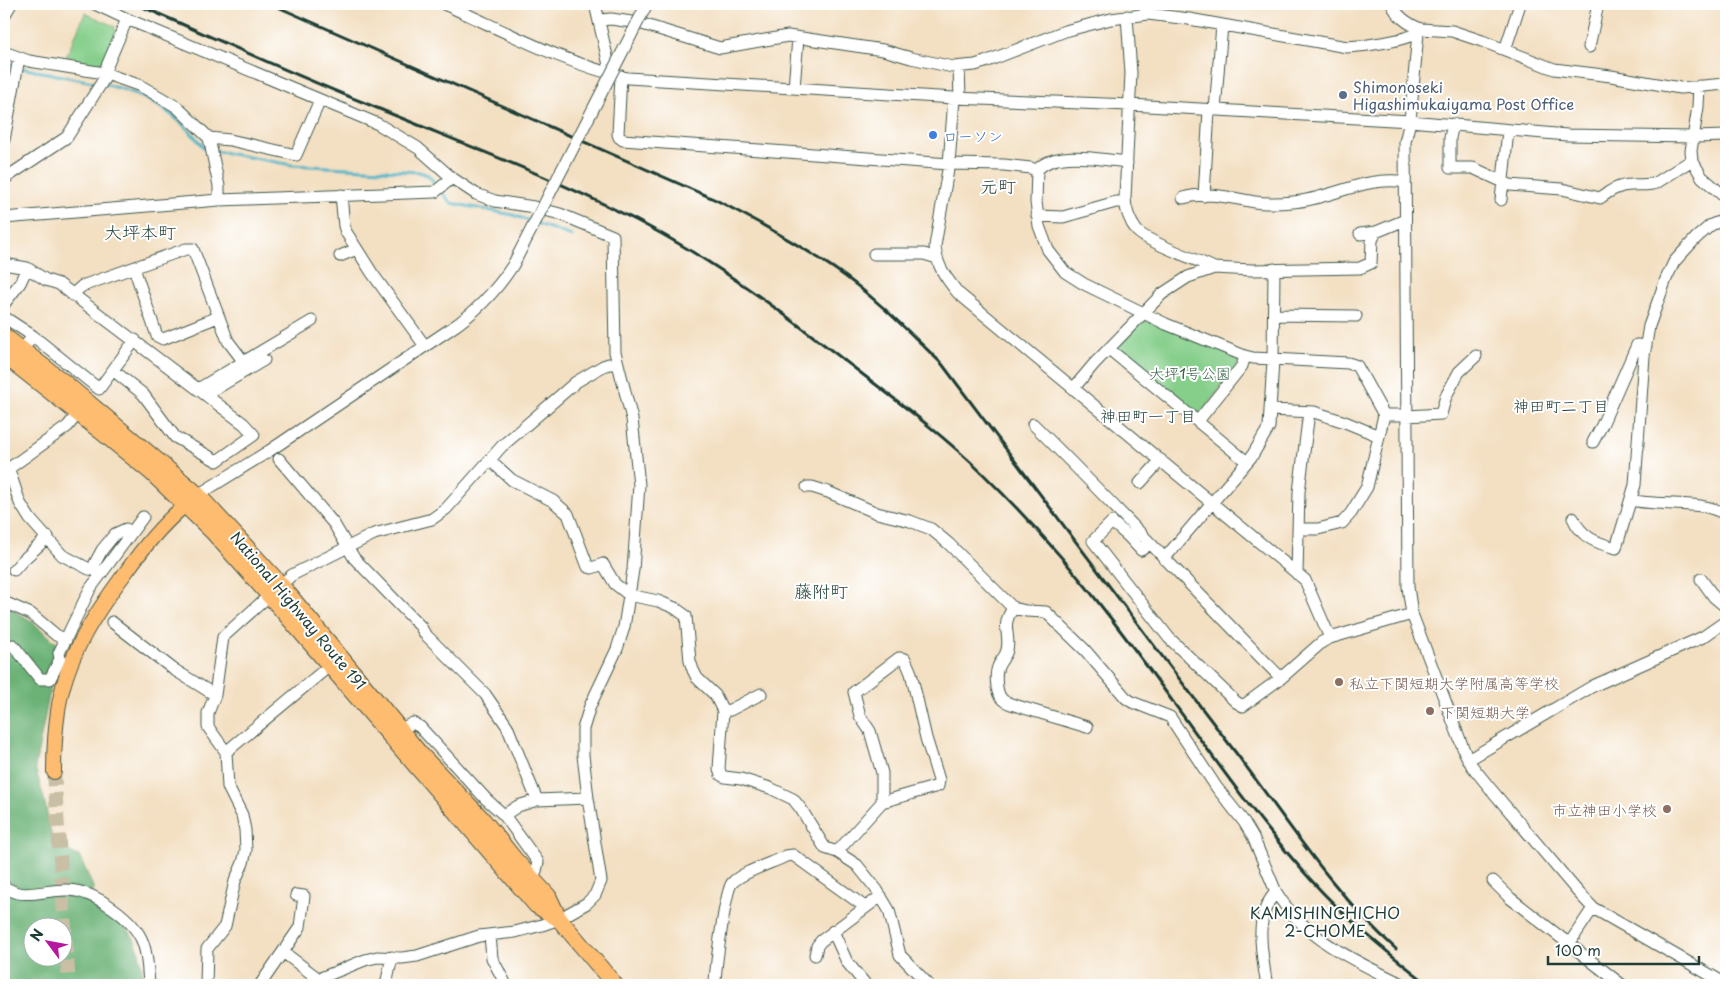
<svg xmlns="http://www.w3.org/2000/svg" width="1730" height="989" viewBox="0 0 1730 989" font-family="'Playpen Sans','Klee One',sans-serif">
	<style>
		.green { fill: #86cf8b; stroke: #528660 }
		.forest { fill: #6cb277; stroke: #467856; fill-rule: evenodd }
		.lines { fill: none; stroke-linecap: round; stroke-linejoin: round }
		.stream { stroke: #4ab4c8; stroke-width: 3 }
		.major-tunnel { stroke: #c9bfa5; stroke-width: 14; stroke-dasharray: 14 7; stroke-linecap: butt }
		.minor-casing { stroke: #3f5549; stroke-width: 13 }
		.major-casing { stroke: #3f5549; stroke-width: 16 }
		.highway-casing { stroke: #3f5549; stroke-width: 18 }
		.minor { stroke: #fff; stroke-width: 11 }
		.major { stroke: #febc70; stroke-width: 14 }
		.highway { stroke: #febc70; stroke-width: 16 }
		.rail { stroke: #1f3d34; stroke-width: 3 }
		.minor-bridge-casing { stroke: #3f5549; stroke-width: 13; stroke-linecap: butt }
		.minor-bridge { stroke: #fff; stroke-width: 11 }
		.service-dot { fill: #5c6f8a; stroke: #fff; stroke-width: 2 }
		.shop-dot { fill: #3f7fe0; stroke: #fff; stroke-width: 2 }
		.education-dot { fill: #8d6e63; stroke: #fff; stroke-width: 2 }
		.labels { text-anchor: middle; dominant-baseline: central; stroke-width: 4; stroke-linejoin: round; paint-order: stroke }
		.service-label { font-size: 15px; fill: #4e5e75; stroke: #fff; text-anchor: start }
		.shop-label { font-size: 15px; fill: #366cbe; stroke: #fff; text-anchor: start }
		.park-label { font-size: 15px; fill: #39624a; stroke: #fff }
		.street-label { font-size: 15px; fill: #1f3d34; stroke: #fff }
		.education-label { font-size: 15px; fill: #785e54; stroke: #fff; text-anchor: start }
		.neighbourhood-label { font-size: 16px; fill: #1f3d34; stroke: #fff }
		.quarter-label { font-size: 18px; fill: #1f3d34; stroke: #fff }
	</style>
	<rect width="100%" height="100%" fill="#fff"/>
	<filter id="ink" filterUnits="userSpaceOnUse"><feTurbulence type="fractalNoise" baseFrequency=".02" numOctaves="2"/><feDisplacementMap in="SourceGraphic" scale="10" xChannelSelector="R" yChannelSelector="G"/><feConvolveMatrix kernelMatrix="1 2 1 2 8 2 1 2 1" color-interpolation-filters="sRGB"/></filter>
	<filter id="wash" filterUnits="userSpaceOnUse"><feTurbulence type="fractalNoise" baseFrequency=".0096" numOctaves="4" result="noise"/><feDisplacementMap in="SourceGraphic" scale="20" xChannelSelector="R" yChannelSelector="G"/><feGaussianBlur stdDeviation="1.12" result="paint"/><feColorMatrix in="noise" values="0 0 0 0 0 0 0 0 0 0 0 0 0 0 0 0 0 1.4 0 .05"/><feComposite in="paint" operator="in"/></filter>
	<g filter="url(#wash)">
		<rect width="100%" height="100%" fill="#f3dfc1"/>
		<path class="green" d="M85,13L114,26L116,31L103,62L97,66L70,61V58L66,57Z
			M1149,320L1239,358V363L1201,414L1194,415L1116,351L1118,346L1140,323Z"/>
		<path class="forest" d="M4,605L30,620L59,645L35,767L44,799L53,843L80,857L93,887V901C134,928 139,937 144,985H4ZM32,926H62V956H32Z"/>
		<g class="lines">
			<path class="stream" d="M4,61L15,66
				M21,68L98,83
				M104,84C146,94 178,113 204,148L209,149
				M215,151L292,165L419,172L428,175L451,203L513,215L572,236"/>
		</g>
	</g>
	<g filter="url(#ink)">
		<g class="lines">
			<path class="major-tunnel" d="M54,772L69,985"/>
			<g class="minor-casing">
				<path id="minor" d="M95,4L127,19L378,124L418,148L452,178L476,194L495,201L534,207L560,214L613,236L615,352L632,419L639,485L633,570L624,627L617,649L590,706L583,729V755L588,798L601,881L595,895L587,903L559,919L542,925L515,932L479,936L417,956L402,958L377,957L365,960L323,977L314,985
					M444,4C503,30 565,64 628,78L954,98L1130,105L1410,121L1567,135L1694,137L1726,136
					M595,4L611,74
					M1392,4C1397,16 1408,24 1421,29
					M4,16L11,4
					M1127,16L1131,73L1125,198C1125,209 1130,222 1137,231C1147,242 1198,260 1214,268
					M600,20L611,19L639,23L720,48L788,36L883,50L911,58L953,67L975,65L985,62L1065,31L1111,19L1148,14L1189,19L1347,47C1362,46 1413,41 1421,29L1452,31L1482,41L1554,69L1611,76L1680,88L1726,84
					M1418,33L1410,121L1405,142L1408,587L1412,614L1465,753L1472,766L1489,787L1577,891L1593,908L1726,984
					M1589,47L1598,4
					M1505,50L1520,4
					M4,52L29,61L104,73L141,86L177,107L209,138L219,186V200
					M959,67L960,98
					M621,76L618,134L619,137L623,140L949,164L1004,165L1031,168L1037,171
					M1699,86L1698,107L1691,151L1692,160L1702,177L1726,198
					M794,88L798,38
					M954,98L949,164L935,246C936,265 946,278 958,293L1305,580L1330,638
					M1215,110L1222,25
					M1453,124L1450,138V168H1473L1510,185L1562,189L1600,198C1610,191 1619,185 1631,185C1639,184 1647,186 1656,183L1692,160
					M209,138L230,140L296,155L320,100
					M4,140L19,58
					M1127,163L1119,161C1096,159 1054,150 1037,170L1036,202L1039,226L1048,250L1065,272L1084,284L1166,324L1245,356L1253,358L1348,363L1357,366L1384,415H1407
					M4,179L67,137L104,79V73L127,19
					M341,195L344,226L346,232L372,273L425,346
					M1204,196L1209,110
					M1183,198C1207,191 1231,198 1255,202C1267,204 1281,203 1293,202C1331,199 1366,175 1405,182
					M1501,200L1508,130
					M1037,216L1063,217L1116,202H1125
					M4,218L219,200L435,192L452,178
					M1360,234L1376,232L1405,220
					M874,254H924L937,258
					M340,256L357,249
					M4,264L27,268L46,280L59,284L244,424L254,435L217,461L175,437L143,394L114,371
					M134,268L157,336L163,339L218,317
					M72,295L82,286L186,249H193L228,341L244,362
					M4,304L20,283L27,268
					M1274,315L1356,316
					M4,317L33,336L22,350
					M33,336L99,389L135,340
					M1109,349L1247,462
					M198,389L312,321
					M1073,389L1094,364L1162,294L1188,277L1214,268L1252,270L1360,268L1371,263L1372,240L1376,232
					M212,391L264,360
					M1271,410L1314,412L1345,422L1379,436
					M1407,416L1441,414L1446,396L1459,372L1476,356
					M1198,421L1242,366L1245,356
					M1033,424C1117,507 1198,594 1281,678
					M1593,442L1602,425L1637,345L1646,346
					M279,459L334,524L354,558L421,627L424,633L485,694L507,726L537,800
					M490,460L512,480L553,501L568,514L588,567L592,568L603,564L615,584L629,595L658,601L675,608L686,616L690,661L693,670L697,678L715,695L723,711L719,769L721,775L725,777L741,779L770,788L793,799L801,809L825,848L837,852L857,865L877,890L889,910L900,955L929,985
					M9,470L20,503L30,519L62,555L89,569L94,570
					M4,472L68,426L78,413
					M1140,483L1161,460
					M807,487H812L828,492L877,513L910,521L931,529L949,544L1013,608L1026,611L1046,612L1085,650L1126,698L1132,702L1170,717L1217,788L1244,822L1253,837L1276,892C1304,939 1357,962 1404,985
					M198,495L269,451L449,330
					M1631,500C1659,507 1703,499 1726,515
					M1573,518C1581,537 1596,543 1616,548L1635,485L1644,356L1649,326L1666,279L1674,262L1696,238L1711,225L1726,219
					M1298,529H1318L1342,523L1351,513L1367,487L1384,415
					M1150,544L1141,550L1128,536L1112,522L1093,541L1169,638L1236,702L1243,706L1281,678L1322,642L1330,638L1412,614
					M1164,559L1252,456L1269,427L1273,360L1274,269
					M14,570L22,561L48,537
					M1297,574L1299,492L1309,412
					M99,575L94,569L95,563L102,550L115,534L126,529
					M1701,579L1714,597L1726,607
					M4,602L31,614L56,635L66,640
					M1013,608C1000,628 1011,632 1007,650C1006,656 1000,661 998,667C995,674 996,692 1001,698C1003,701 1008,703 1011,704L1087,727
					M112,622L173,669L215,695L208,713V727L226,752L228,787L242,815L245,830L246,850L243,863L235,881L225,926L207,949L206,985
					M13,645L40,679H50L60,659L59,653L90,589L143,517
					M215,695L223,637L292,575L374,534L432,519L446,509L502,446L576,382L603,366L609,364H618
					M723,711L730,710L761,694
					M393,733L413,723L420,727L486,799L504,815L538,862L536,871
					M226,752L334,662
					M1468,760L1593,686L1703,637L1726,621
					M504,815L518,806L537,800L588,798
					M837,852L882,802L938,786L939,780L926,738L911,673L905,659L899,658L854,692L860,716L870,731L882,773V802
					M1493,881L1510,898L1622,985
					M4,887C8,889 13,892 18,893C34,896 52,889 68,890C94,891 134,918 143,943C148,956 148,972 149,985
					M833,931L847,962L866,985
					M490,935L492,958L506,985
					M1569,944L1593,908
					M283,952L320,980
					M815,955L817,946L821,941L881,896
					M260,985L300,927L304,896L296,895
					M386,985L392,957
					M715,985C715,972 725,891 732,883C742,872 772,863 786,856L793,855L865,907
					M1269,985L1266,981C1262,951 1253,917 1276,892"/>
			</g>
			<g class="major-casing">
				<path id="major" d="M54,772C54,752 55,731 58,711C65,659 95,613 126,572C145,545 166,519 193,499"/>
			</g>
			<g class="highway-casing">
				<path id="highway" d="M4,336L61,380L198,495L281,585L420,754L483,820L515,860L548,896L559,919L615,985
					M4,355L103,433L151,472L213,532L276,603L536,905L559,919"/>
			</g>
			<use href="#minor" class="minor"/>
			<use href="#major" class="major"/>
			<use href="#highway" class="highway"/>
			<path class="rail" d="M136,4C212,37 288,72 365,103C465,145 567,182 662,234C730,272 792,320 853,367C897,401 942,434 982,473C1027,517 1070,565 1109,616C1177,703 1237,798 1311,880C1346,919 1388,953 1429,985
				M271,4L716,200C757,221 797,243 835,269C874,296 908,331 942,364C1039,494 1137,624 1236,753C1287,820 1332,892 1396,949"/>
			<g class="minor-bridge-casing">
				<path id="minor-bridge" d="M449,330C475,313 496,291 513,265L647,4"/>
			</g>
			<use href="#minor-bridge" class="minor-bridge"/>
		</g>
	</g>
	<circle class="service-dot" cx="1343" cy="95" r="5"/>
	<circle class="shop-dot" cx="933" cy="135" r="5"/>
	<g class="education-dot">
		<circle cx="1339" cy="682" r="5"/>
		<circle cx="1430" cy="711" r="5"/>
		<circle cx="1667" cy="809" r="5"/>
	</g>
	<g class="labels">
		<g class="service-label">
			<text x="1353" y="86">Shimonoseki<tspan x="1353" dy="17">Higashimukaiyama Post Office</tspan></text>
		</g>
		<g class="shop-label">
			<text x="943" y="135">ローソン</text>
		</g>
		<g class="park-label">
			<text x="1190" y="372">大坪1号公園</text>
		</g>
		<g class="street-label">
			<text transform="translate(299 610) rotate(50)">National Highway Route 191</text>
		</g>
		<g class="education-label">
			<text x="1349" y="682">私立下関短期大学附属高等学校</text>
			<text x="1440" y="711">下関短期大学</text>
			<text x="1657" y="809" text-anchor="end">市立神田小学校</text>
		</g>
		<g class="neighbourhood-label">
			<text x="1561" y="405">神田町二丁目</text>
			<text x="1148" y="415">神田町一丁目</text>
			<text x="1325" y="912">KAMISHINCHICHO<tspan x="1325" dy="18">2-CHOME</tspan></text>
		</g>
		<g class="quarter-label">
			<text x="998" y="185">元町</text>
			<text x="140" y="231">大坪本町</text>
			<text x="821" y="590">藤附町</text>
		</g>
	</g>
	<rect width="1730" height="989" fill="none" stroke="#fff" stroke-width="20"/>
	<g transform="translate(48 942) rotate(302)"><circle r="24" fill="#ffffff" stroke="#a5b1ae"/>
	<path d="M0-4L9 19L0 12L-9 19Z" fill="#b5179e"/>
	<text y="-8" font-size="14" font-weight="bold" text-anchor="middle" fill="#1f3d34">N</text>
	</g>
	<path d="M1548 956v8h151v-8" fill="none" stroke="#1f3d34" stroke-width="2.5"/>
	<text x="1555" y="956" font-size="15" fill="#1f3d34" stroke="#ffffff" stroke-width="4" paint-order="stroke">100 m</text>
</svg>
